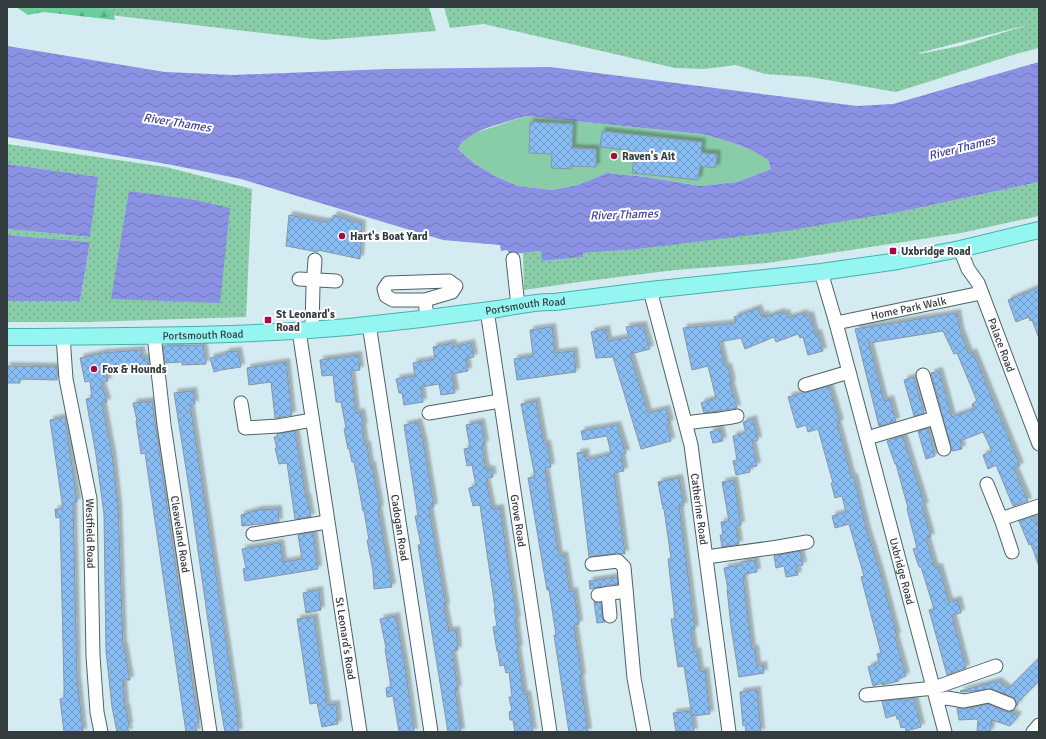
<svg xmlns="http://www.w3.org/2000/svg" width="1046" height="739" viewBox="0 0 1046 739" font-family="Signika,sans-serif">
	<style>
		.grass { fill: url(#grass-dots); fill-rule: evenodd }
		.forest { fill: url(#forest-firs) }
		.pitch { fill: #89cda8 }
		.water { fill: url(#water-waves); fill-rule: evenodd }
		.building { fill: url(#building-cross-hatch); stroke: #8895a3; filter: url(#shadow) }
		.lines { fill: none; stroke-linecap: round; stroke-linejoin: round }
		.minor-casing { stroke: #4f6269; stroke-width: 15 }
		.major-casing { stroke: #45b1ac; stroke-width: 18 }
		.minor { stroke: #fff; stroke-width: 13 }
		.major { stroke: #95f6f1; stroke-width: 16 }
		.poi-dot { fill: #a40c43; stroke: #fff; stroke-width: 1.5 }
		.labels { text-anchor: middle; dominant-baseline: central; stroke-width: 4; stroke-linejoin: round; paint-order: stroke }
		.poi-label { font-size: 11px; font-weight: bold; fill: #333c3f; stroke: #fff; text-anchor: start }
		.street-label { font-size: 11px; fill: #333c3f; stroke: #fff }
		.water-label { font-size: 12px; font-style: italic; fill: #423f9e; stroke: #fff }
	</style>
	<defs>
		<pattern id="grass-dots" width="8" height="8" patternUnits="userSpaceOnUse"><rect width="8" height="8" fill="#89cda8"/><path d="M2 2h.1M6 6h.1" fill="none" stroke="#71a88a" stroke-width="1.8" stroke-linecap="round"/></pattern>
		<pattern id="forest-firs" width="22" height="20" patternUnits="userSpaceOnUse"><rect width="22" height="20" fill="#6ace9b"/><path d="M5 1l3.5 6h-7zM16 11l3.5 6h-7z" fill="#58a880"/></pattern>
		<pattern id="water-waves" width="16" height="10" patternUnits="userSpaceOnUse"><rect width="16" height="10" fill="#8b91e3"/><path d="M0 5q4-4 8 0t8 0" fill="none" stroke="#7278b9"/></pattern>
		<pattern id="building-cross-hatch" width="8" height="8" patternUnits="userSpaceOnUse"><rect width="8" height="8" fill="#88bdf4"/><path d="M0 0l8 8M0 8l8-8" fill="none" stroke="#709bc7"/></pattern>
		<filter id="shadow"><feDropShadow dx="3.5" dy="-3.5" stdDeviation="1" flood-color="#0004"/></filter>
	</defs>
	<rect width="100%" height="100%" fill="#d5ebf2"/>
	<path class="grass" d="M42,7H429L436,31L323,40Z
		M444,7H1039V48L1016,54L896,92L810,77L765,74L736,65L704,69L675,68L484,24L450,28ZM1031,24L960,46L919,54V53Z
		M7,144L166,167L252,189L246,317L89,322H7V301H80L90,242L7,235V229L90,237L97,177L7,164Z
		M1039,182V216L961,233L767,263L675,270L579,282L524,290L523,253L541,251L543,261L583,257V253L629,250L904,211Z"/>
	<path class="forest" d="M16,7H92L113,11L115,20L44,12L28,15Z"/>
	<path class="pitch" d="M526,116L701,134C725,140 748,146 768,160L771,169L737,182L700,186L646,177L607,173L578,185L552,190L518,186L497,177L475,164L458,149L464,139L478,132Z"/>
	<path class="water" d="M7,46L165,72L233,75L388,69L550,67L857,106L893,104L1039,62V182L904,211L785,231L629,250L583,253V257L542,261L541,251L513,254L509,253L507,250L501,251L500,245L443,240L241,179L167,164L7,137ZM526,116L701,134C725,140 748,146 768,160L771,169L737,182L700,186L646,177L607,173L578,185L552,190L518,186L497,177L475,164L458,149C460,146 462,141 466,139C481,127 507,122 526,116Z
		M7,164L98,177L90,237L7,229Z
		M129,191L195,200L230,208L220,303L111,299Z
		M7,235L90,242L80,301H7Z"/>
	<path class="building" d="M530,122L573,124L572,148L596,149V167L571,166V169L551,168L552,154L529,153Z
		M602,131L702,142L701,153L717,154L716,168L700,166L698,180L632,173L635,151L600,147Z
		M289,215L325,222L333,219L334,215L362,224L360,259L318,250V252L286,246Z
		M1039,287V336H1038L1032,320L1030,321L1029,317L1016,322L1008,300Z
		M758,308L761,316L765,314L766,317L781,312L782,314L786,313L788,318L804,313V316L810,315L815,334L818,333L823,351L808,355L803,337L800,338L798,334L776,342L774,337L745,349L741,338L719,342L725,367H728L732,383H730L737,408L704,413L701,403L716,398L708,366L692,370L683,328L736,323L734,317Z
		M957,313L960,330L969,354L973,352L1020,466L1014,468L1028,501L1013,506L996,465L988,469L983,455L992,451L983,432L960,441L962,449L952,451L931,373L939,371L952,417L974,409L972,404L977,401L957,353L954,354L943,331L869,343L884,401L890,399L896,421L879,426L855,329Z
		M643,325L650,349L630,354L648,413L666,409L670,423L667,424L671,441L641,449L613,357L596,358L591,332L606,329L608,341L629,337L626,327Z
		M552,327L555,353L574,351L576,372L517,380L514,359L533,356L530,330Z
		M452,343L453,347L471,343L474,357L466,359L468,371L452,374L455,393L441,395L439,384L421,387L423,402L404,405L402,393H399L396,379L415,376L413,363L435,359L433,347Z
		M203,345L206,364L182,365V362L165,363L163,346Z
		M141,350L142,358H147L150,368L106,373L108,381L101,383L107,402L102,403L112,454L118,506L123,646H124L130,680H123L125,708L126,707L129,726L127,727L129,732H117L112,707L106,651L104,514L96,455L86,399L92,398L90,381L85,382L80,358L103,353Z
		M238,351L241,367L221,370L214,372L210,358L226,354V352Z
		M358,355L360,370L351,371L356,413L361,412L364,426H362L365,445H367L370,465H372L380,508L378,509L392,587L374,589L373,571L367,540H369L364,511H363L354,462H352L349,448L348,449L344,429L346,428L341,402H336L333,375L322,376L320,360Z
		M286,362L292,415L275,418L271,382L249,385L247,368Z
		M7,366L57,367V380L20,379V383H7Z
		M914,377L924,413L914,416L904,380Z
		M829,386L840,423H837L852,478L854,477L867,531L880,572L897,636L895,637L906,676L898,679L899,681L882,685V683L873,686L868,667L876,664V663L879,662L877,654L881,653L861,577L864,576L849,524L835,528L832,516L846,512L842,496L835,498L831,483H833L818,429L808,432L806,425L797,428L788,397Z
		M193,391L195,404H190L238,720H237L239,732H225L219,698L190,494L174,393Z
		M152,401L195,701L199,723H195L197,732H186L145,453L141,454L136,421H137L133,403Z
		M536,401L544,444H547L551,467L545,468L559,556L564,555L570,592L574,591L579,624L574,625L582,677L580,678L588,732H569L554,635H556L549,590H547L528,478L535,477L521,404Z
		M65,417L77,502L73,503L77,679L83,732H64L60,699L64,698V685L60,517L56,518L55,509H63L50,420Z
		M753,419L758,440L752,442L757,466L749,467L750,472L736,475L733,461L737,460L733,436L746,433L743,422Z
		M418,422L423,440L434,507L429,508L446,607H444L449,631L456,630L458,650L452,651L458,689L455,690L461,732H448L424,584L418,545H421L415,516H418L404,425Z
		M481,422L485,444L482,445L485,466L487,470L491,469L493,477L487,478L488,481H486L492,509L500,508L517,620H515L519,648H517L524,695L527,694L533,732H515L513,720H510L509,712L512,711L509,697H512L509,672L506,673L504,665L500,666L498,651H497L493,627L497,626L494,609L495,608L480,505L473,506L469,490V488L476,486L472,465L467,466L464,449L470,448L466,425Z
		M617,425L626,453L621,454L624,471L614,473L625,554L617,553L589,557L577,453L585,452L586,460L611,454L607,436L583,440L581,431Z
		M928,428L935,456L926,459L918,431Z
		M720,429L723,441L713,443L710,432Z
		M295,431L306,497H307L311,517L295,519L287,463L279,464L275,448H277L274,437H277V434Z
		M903,436L925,506H922L931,537L926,538L935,568L939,567L949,602L958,600L961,613L952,615L966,668L947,675L929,610L934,609L921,567H919L913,549L917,548L907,509L908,508L896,464H895L887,441Z
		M679,478L684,506H679L695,629L691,630L694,652L697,651L700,672L705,671L710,714L692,716L684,666L678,667L671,619H675L668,559L671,558L664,509H663L658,482Z
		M734,480L741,525L736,526L739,544L722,547L720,535H723L721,522L729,521L722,482Z
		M278,509L279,522L242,526L241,515L258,510Z
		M1034,516L1039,528L1038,564L1031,544L1029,545L1019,521Z
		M313,532L318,569L245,581L243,569L246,568L242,549L280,543L283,562L302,559L298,535Z
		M800,551L803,565L796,566L798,575L786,577L784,566L776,568L774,556Z
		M755,560L757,572L744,574L745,578H743L752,649H755L757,666L763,665L764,673L739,677L731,627L727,589H728L724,568L741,565V562Z
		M617,577L618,584L607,585L590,589L589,581Z
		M319,590L321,610L306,613L303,593Z
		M594,602L601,603L602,617L605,622L597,623Z
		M396,616L406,673L414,732H399L393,696L387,697L386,688L391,687L385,649L386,648L380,619Z
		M314,617L327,705L336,704L338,724L322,727L317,703L310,704L297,619Z
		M1039,658V681L1019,701L1017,706L1015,699L1012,697L992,689L961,692L960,691L998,681L1008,689Z
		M757,690L761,732H746L745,725L743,726L740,692Z
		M914,698L921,727L906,731L905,727L901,728L899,719H897L896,715L886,718L882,701L905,699V701Z
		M988,704L1006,712H1011L1014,710L1012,713L1018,716L1010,726L992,720L990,732H977L978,719L959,720L957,708L966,709Z
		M691,711L694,732H676L673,713Z"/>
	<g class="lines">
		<g class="minor-casing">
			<g id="minor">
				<path id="s1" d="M960,249L968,269L978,283L1039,444"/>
				<path d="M513,259L518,306"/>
				<path id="s2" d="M821,272L836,323L945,732"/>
				<path d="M299,279L336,281"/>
				<path id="s3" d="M650,290L691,445L729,732"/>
				<path d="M425,300L452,292L456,286L449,281L388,283L384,289L386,296L393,300H425L427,318"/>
				<path id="s4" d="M487,310L550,732"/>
				<path id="s5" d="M836,323L981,293"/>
				<path id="s6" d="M369,324L431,732"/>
				<path d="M312,329L313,286L315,260"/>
				<path id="s7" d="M299,331L360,732"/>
				<path id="s8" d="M154,335L164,425L210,732"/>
				<path id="s9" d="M63,336L66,379L90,499L93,656L97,712L101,732"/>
				<path d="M923,375L944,449"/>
				<path d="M805,385L849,372"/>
				<path d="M241,403L245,428L278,426L312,420"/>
				<path d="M429,413L500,401"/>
				<path d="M686,423C703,420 720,420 737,416"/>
				<path d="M867,438L935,418"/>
				<path d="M987,484L1001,519L1039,506"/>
				<path d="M1001,519L1012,552"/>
				<path d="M253,534L327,522"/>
				<path d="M706,557L778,547L807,542"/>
				<path d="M592,564L618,561L624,567L634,678L644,732"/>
				<path d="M608,593L610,616"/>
				<path d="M598,595L626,591"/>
				<path d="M866,695L934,688L996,666"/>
				<path d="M937,700L947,698L964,701L989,696L1009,704"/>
				<path d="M1033,732L1039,725"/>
			</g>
		</g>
		<g class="major-casing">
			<g id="major">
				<path id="s10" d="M7,337C121,336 235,337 348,327C398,322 448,316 498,309C517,306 536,301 555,302L650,290L821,272L898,261L960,249L1039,230"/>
			</g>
		</g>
		<use href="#minor" class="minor"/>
		<use href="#major" class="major"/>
	</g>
	<g class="poi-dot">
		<circle cx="614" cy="156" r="4"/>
		<circle cx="342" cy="236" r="4"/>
		<rect x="889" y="247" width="8" height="8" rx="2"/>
		<rect x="264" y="316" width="8" height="8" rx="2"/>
		<circle cx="94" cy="369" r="4"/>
	</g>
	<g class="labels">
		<g class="poi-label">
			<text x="622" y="156">Raven's Ait</text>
			<text x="350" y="236">Hart's Boat Yard</text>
			<text x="901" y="251">Uxbridge Road</text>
			<text x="276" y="314">St Leonard's<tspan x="276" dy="13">Road</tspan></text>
			<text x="102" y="369">Fox &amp; Hounds</text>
		</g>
		<g class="street-label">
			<text stroke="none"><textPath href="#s10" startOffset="520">Portsmouth Road</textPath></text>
			<text stroke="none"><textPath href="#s5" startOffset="74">Home Park Walk</textPath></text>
			<text stroke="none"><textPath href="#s10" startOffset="196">Portsmouth Road</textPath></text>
			<text stroke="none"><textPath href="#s1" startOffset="105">Palace Road</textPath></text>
			<text stroke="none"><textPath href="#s3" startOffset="225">Catherine Road</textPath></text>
			<text stroke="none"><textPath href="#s4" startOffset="213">Grove Road</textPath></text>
			<text stroke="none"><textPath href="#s6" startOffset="206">Cadogan Road</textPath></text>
			<text stroke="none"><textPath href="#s9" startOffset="200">Westfield Road</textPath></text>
			<text stroke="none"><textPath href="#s8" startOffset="201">Cleaveland Road</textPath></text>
			<text stroke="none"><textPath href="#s2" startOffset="310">Uxbridge Road</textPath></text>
			<text stroke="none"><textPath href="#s7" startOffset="311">St Leonard's Road</textPath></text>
		</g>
		<g class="water-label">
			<text transform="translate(177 123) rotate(9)">River Thames</text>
			<text transform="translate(962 148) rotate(-14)">River Thames</text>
			<text transform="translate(624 215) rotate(-2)">River Thames</text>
		</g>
	</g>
	<rect width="1046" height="739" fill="none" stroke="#333c3f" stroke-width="16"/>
</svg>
